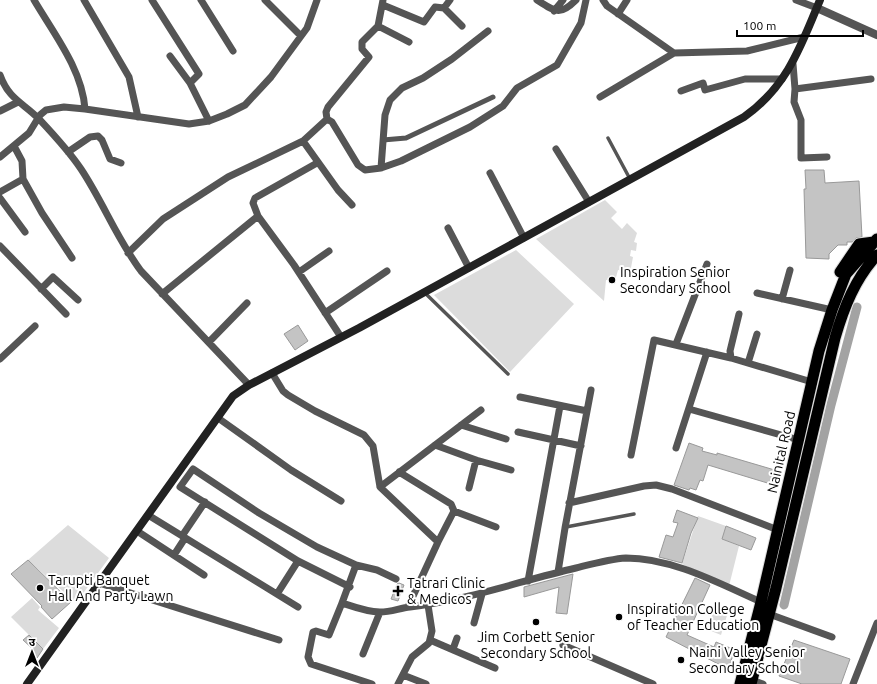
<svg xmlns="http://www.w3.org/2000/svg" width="877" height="684" viewBox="0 0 877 684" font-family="Ubuntu,'Noto Sans Devanagari',sans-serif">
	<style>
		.green { fill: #dcdcdc }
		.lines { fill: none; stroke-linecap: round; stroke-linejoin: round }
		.canal { stroke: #a3a3a3; stroke-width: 9 }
		.building { fill: #c4c4c4; stroke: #999 }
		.trunk-casing { stroke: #dbdbdb; stroke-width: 13 }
		.service { stroke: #555; stroke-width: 3.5 }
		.pedestrian { stroke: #555; stroke-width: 5 }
		.minor { stroke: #555; stroke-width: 7 }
		.tertiary { stroke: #555; stroke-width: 8 }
		.secondary { stroke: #222; stroke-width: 8 }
		.trunk { stroke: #000; stroke-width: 11 }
		.poi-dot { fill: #000; stroke: #fff; stroke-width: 1.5 }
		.labels { text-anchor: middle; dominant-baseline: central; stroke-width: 4; stroke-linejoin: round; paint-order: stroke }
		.poi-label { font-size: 14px; fill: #000; stroke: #fff; text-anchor: start }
		.street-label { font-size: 14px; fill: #000; stroke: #fff }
	</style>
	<rect width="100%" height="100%" fill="#fff"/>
	<path class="green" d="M605,200L617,212L611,218L622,229L627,223L637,233L634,242L637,243L636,251L631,250L630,256L633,257L630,273L618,270L615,281L606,280L604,301L536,239Z
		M516,250L574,304L510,372L434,295Z
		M698,516L726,526L722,539L739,546L729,586L682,564Z
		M68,525L109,558L76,603L28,560Z
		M32,598L40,607L38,610L59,628L43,649L11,617Z
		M717,604L729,609L721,635L706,629Z"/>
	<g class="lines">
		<path class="canal" d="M784,605L831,405L857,307"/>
	</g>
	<path class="building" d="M805,170H824L825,183L859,181L862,237L856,238L852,242H847V245H838L829,254V259L806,258L804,189H806Z
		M298,325L308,341L295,350L284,334Z
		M689,443L703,448L702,451L717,455V453L778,471L774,485L708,465L703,481L700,480L696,490L690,488L689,490L674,485Z
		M677,510L698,518L691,533L682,563L659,557L666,535L673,537L678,523L673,522Z
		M726,526L756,538L751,550L722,539Z
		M28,560L71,602L52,619L41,607L42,606L11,574Z
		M573,574L567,614L556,613L559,587L524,597V587Z
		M695,578L710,585L687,635L714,647L716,642L735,650L728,669L666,637Z
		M399,583L404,585L398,601L391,599L397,584Z
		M29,635L43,649L37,658L32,653L34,650L23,640Z
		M794,640L850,659L841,684H802L779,676Z"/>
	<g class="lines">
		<g class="trunk-casing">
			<path id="trunk" d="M840,272L859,244L874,242
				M740,684L761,602L819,351L832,310L846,274L877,239
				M751,684L776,588L835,338C844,307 855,279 877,255"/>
		</g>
		<path class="service" d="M608,138L630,179
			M425,293L508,374
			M566,527L634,514"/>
		<path class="pedestrian" d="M383,140L406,138L493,97"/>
		<path class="minor" d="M34,0C54,34 82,69 85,109
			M84,0L129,77L138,117
			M152,0L199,74L190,83L209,121
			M201,0L233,51
			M265,0L301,36
			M537,0C555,11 559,17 576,0
			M603,0L607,6L674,53L747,51L804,37
			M796,0L817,8
			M383,5L424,22L435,7L444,8L450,0
			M444,8L462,26
			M554,11L563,0
			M618,14L627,0
			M378,26L409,42
			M170,56L190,83
			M793,64L795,89L794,102L801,120V158L827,157
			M0,75C9,100 24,103 40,120C54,135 69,151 81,169C103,202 117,239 141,271L249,385
			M795,89L871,79
			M681,91L703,83L705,90L745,79H782
			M600,97L674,53
			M0,111L18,102
			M327,119L326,112L328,107L369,57L362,49V42L378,26L383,0
			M303,141L338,190L352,205
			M14,146L22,161L23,179L42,213L72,258
			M556,149L589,202
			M68,152L90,137L98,136L102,140L110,159L121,163
			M0,157L29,133L40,115L46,110L64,107L85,109L189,124L209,121L227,114L245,105L271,77L307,28L317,0
			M317,163L255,198L253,203L258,216L294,265L341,337
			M381,168L385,115L390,100L402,88L423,78L452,59L488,31
			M490,173L524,238
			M0,192L23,179
			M0,198L25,232
			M448,228L469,268
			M0,246L66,314
			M128,253L163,219L228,177L303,141L327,119L332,122L358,165L365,170L381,168L401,161L470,127L503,106L517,88L557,65L581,23L586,0
			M299,272L329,251
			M41,289L53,277L78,300
			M757,293L832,310
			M162,294L258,216
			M782,299L790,270
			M325,313L387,271
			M209,342L247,303
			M676,344L707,264
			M731,358L730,351L739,314
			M0,359L35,326
			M748,363L757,334
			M272,373L283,391L288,395L315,411L364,435L373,446L380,487L438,542L408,607
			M520,397L587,411
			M689,409L799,440
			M218,418L291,470L341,501
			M461,425L506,439
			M518,432L581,446
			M435,445L476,460L511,470
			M676,448L707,352
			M631,455L654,340L731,358L812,382
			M399,472L451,504L454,511L496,527
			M380,487L481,410
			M469,488L476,460
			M569,503L644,486L656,485L672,489L778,530
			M148,515L298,607
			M137,531L204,575
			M182,536L205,502
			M438,542L454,511
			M174,555L185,538
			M356,565L377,570L396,579
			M558,572L565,528L591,390
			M528,581L560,406
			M99,583L279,640
			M350,587L298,561L180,487L193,469L259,513L317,547L356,565L342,603C354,607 367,612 380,612C391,612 400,608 410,607C467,600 520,581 576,568C592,564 610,559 626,558C673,558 720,584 761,602
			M277,594L298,561
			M342,603L329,635L316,631L313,632L308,657L311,664L372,684
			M769,614L832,637
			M474,623L482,594
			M430,640L495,668
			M563,645L653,684
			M453,649L457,638
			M363,654L380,612
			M403,675L426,684
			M752,680L763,684
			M398,684L412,657L429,643L432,631L428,605
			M853,684L877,623"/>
		<path class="tertiary" d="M817,8L877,35"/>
		<path class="secondary" d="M27,684L233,396L249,385L359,328L744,117C787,87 801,46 820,0"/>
		<use href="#trunk" class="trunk"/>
	</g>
	<g class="poi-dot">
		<circle cx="612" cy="280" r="4"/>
		<circle cx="40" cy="588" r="4"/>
		<path d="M396 585h4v4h4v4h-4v4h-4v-4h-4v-4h4z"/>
		<circle cx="619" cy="617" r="4"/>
		<circle cx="536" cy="622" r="4"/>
		<circle cx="681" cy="660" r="4"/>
	</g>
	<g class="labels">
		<g class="poi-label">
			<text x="620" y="272">Inspiration Senior<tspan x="620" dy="16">Secondary School</tspan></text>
			<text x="48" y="580">Tarupti Banquet<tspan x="48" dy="16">Hall And Party Lawn</tspan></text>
			<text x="407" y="583">Tatrari Clinic<tspan x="407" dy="16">&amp; Medicos</tspan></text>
			<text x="627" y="609">Inspiration College<tspan x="627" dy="16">of Teacher Education</tspan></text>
			<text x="536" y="637" text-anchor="middle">Jim Corbett Senior<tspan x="536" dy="16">Secondary School</tspan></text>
			<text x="689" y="652">Naini Valley Senior<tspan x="689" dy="16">Secondary School</tspan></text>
		</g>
		<g class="street-label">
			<text transform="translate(781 452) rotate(-77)">Nainital Road</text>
		</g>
	</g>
	<g transform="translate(32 652)" stroke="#ffffff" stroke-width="3" paint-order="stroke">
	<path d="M0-3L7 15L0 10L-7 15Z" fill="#000000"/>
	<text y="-6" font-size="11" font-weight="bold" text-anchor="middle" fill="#000000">उ</text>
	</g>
	<path d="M737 30v6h126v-6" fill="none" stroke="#000000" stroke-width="2"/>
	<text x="743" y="30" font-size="12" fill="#000000" stroke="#ffffff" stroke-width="3" paint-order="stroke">100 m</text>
</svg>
